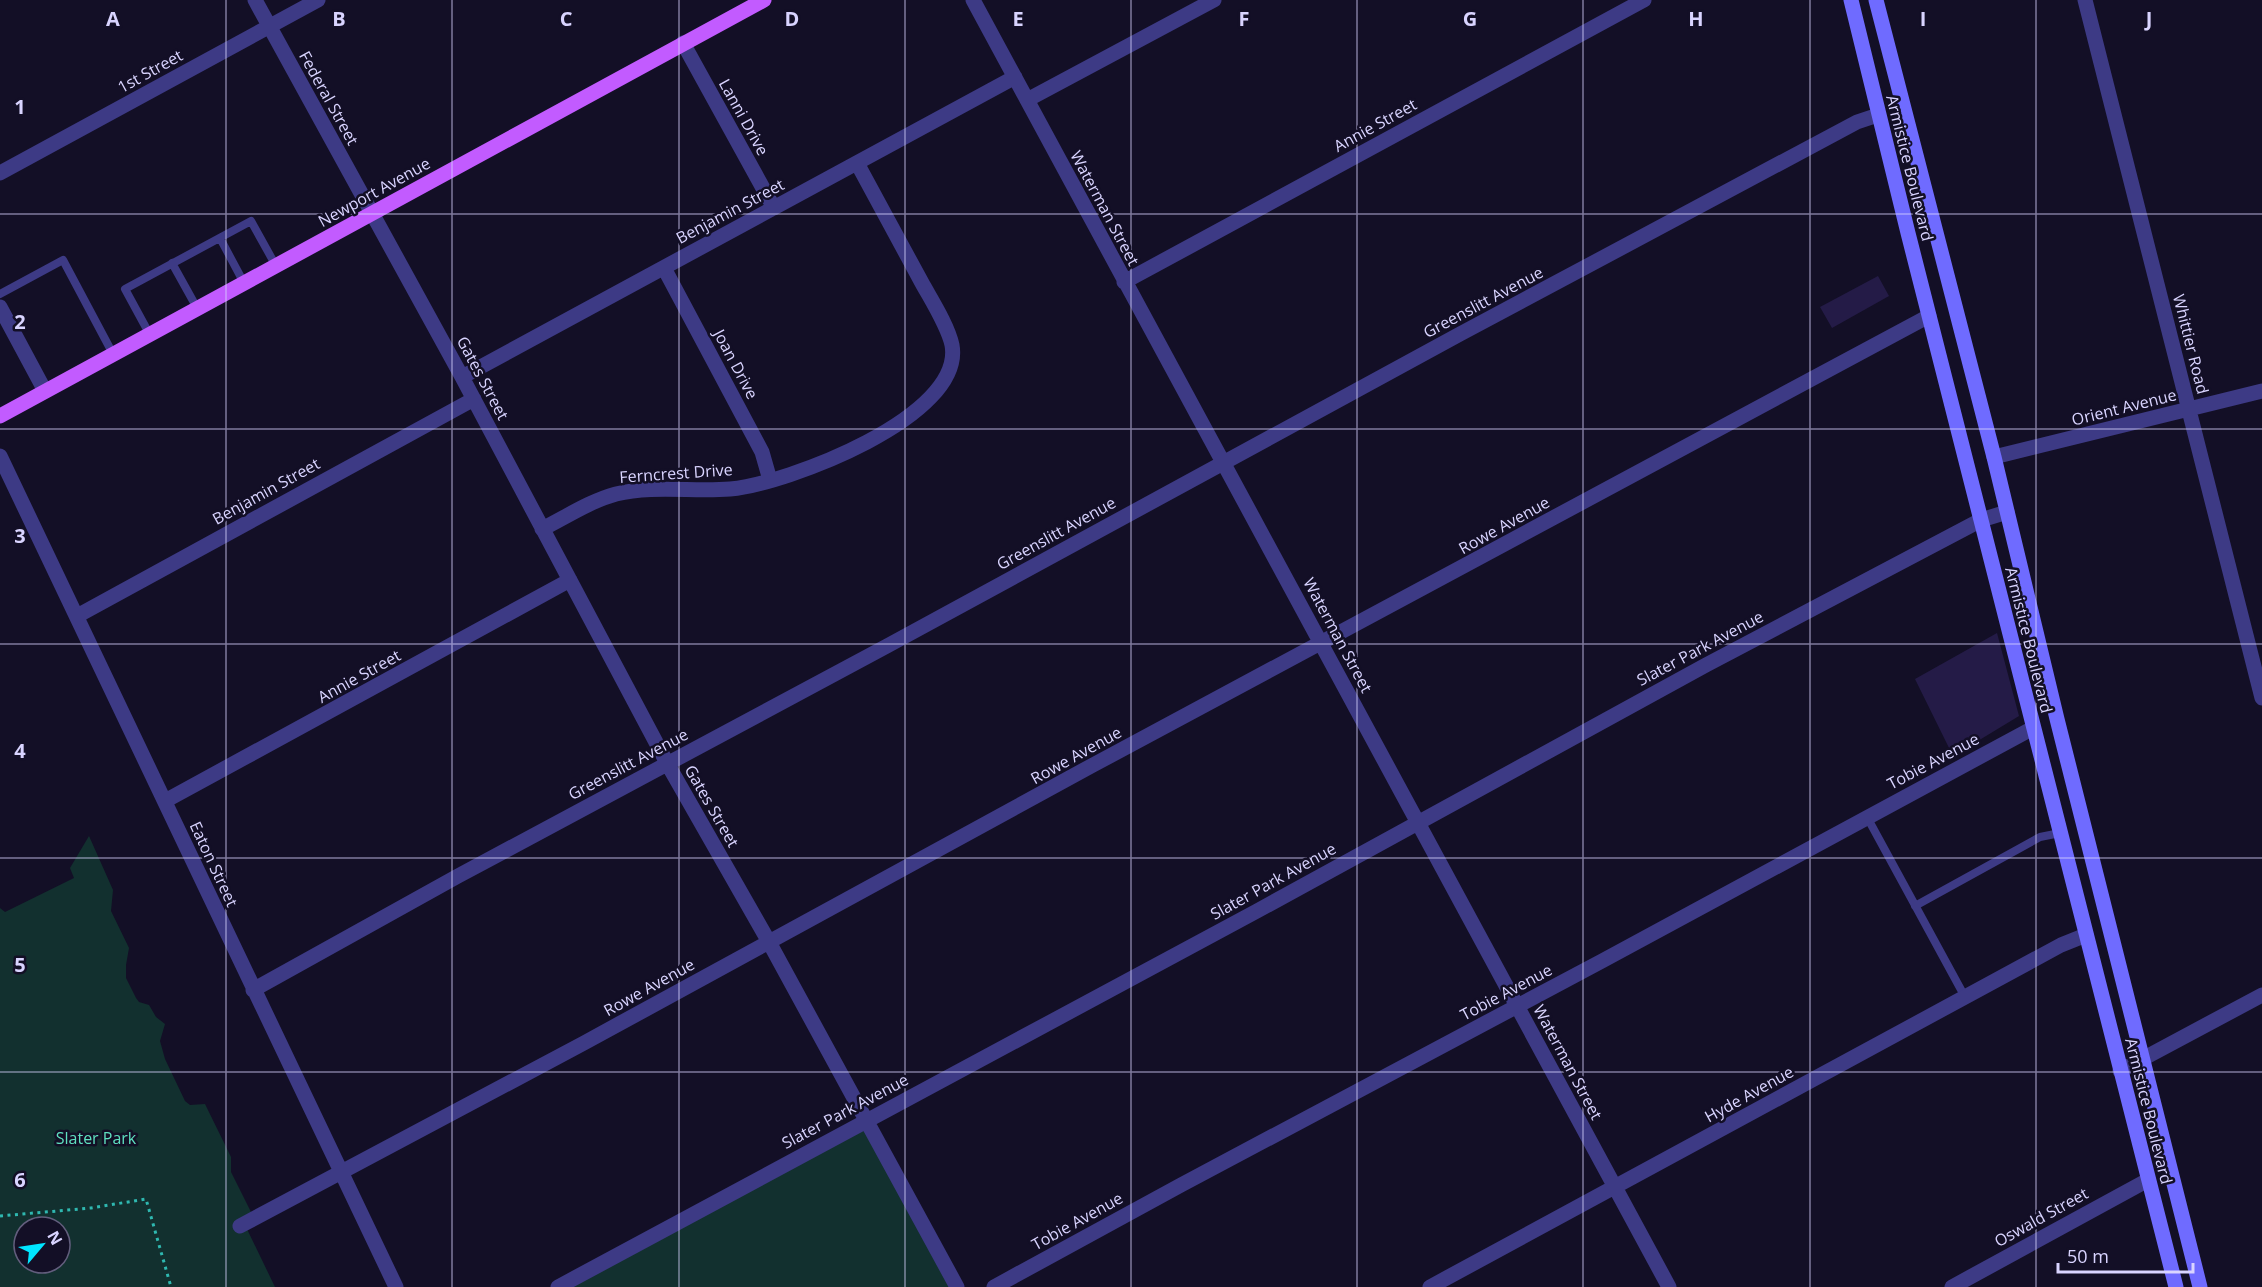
<svg xmlns="http://www.w3.org/2000/svg" width="2262" height="1287" viewBox="0 0 2262 1287" font-family="'Open Sans',sans-serif">
	<style>
		.green { fill: #12302f; fill-rule: evenodd }
		.building { fill: #241b47 }
		.lines { fill: none; stroke-linecap: round; stroke-linejoin: round }
		.path { stroke: #2fb8b0; stroke-width: 3; stroke-dasharray: 3 4.5; stroke-linecap: butt }
		.service { stroke: #3d3a85; stroke-width: 8 }
		.minor { stroke: #3d3a85; stroke-width: 15 }
		.secondary { stroke: #6f6bff; stroke-width: 15 }
		.primary { stroke: #c25bff; stroke-width: 15 }
		.grid { fill: none; stroke: #d9d4ff; stroke-width: 1.5; stroke-opacity: 0.55 }
		.labels { text-anchor: middle; dominant-baseline: central; stroke-width: 5; stroke-linejoin: round; paint-order: stroke }
		.street-label { font-size: 16px; fill: #d9d4ff; stroke: #130f26 }
		.park-label { font-size: 16px; fill: #5fe0c0; stroke: #130f26 }
		.grid-label { font-size: 20px; text-anchor: middle; font-weight: bold; fill: #d9d4ff; stroke: #130f26; stroke-width: 5; stroke-linejoin: round; paint-order: stroke }
	</style>
	<rect width="100%" height="100%" fill="#130f26"/>
	<path class="green" d="M89,836L113,890L111,911L129,948L126,965V978L136,998L139,1002L149,1005L156,1017L165,1024L160,1041L165,1059L185,1101L190,1105L205,1104L231,1157V1172L255,1220L246,1227L275,1287H0V908L5,912L74,878L70,868ZM24,1227H60V1263H24Z
		M863,1128L950,1287H562Z"/>
	<path class="building" d="M1878,276L1889,296L1832,328L1820,307Z
		M1997,633L2019,716L1953,756L1915,679Z"/>
	<g class="lines">
		<path class="path" d="M0,1216L91,1208L146,1199L171,1287"/>
		<path class="service" d="M220,238L244,283
			M172,263L197,308
			M0,294L63,260L113,354
			M150,335L125,289L251,221L276,266
			M1867,817L1965,997
			M1915,906L2040,837L2060,833"/>
		<path class="minor" d="M255,0L462,377L667,763L769,942L957,1287
			M973,0L1669,1287
			M2085,0L2262,698
			M683,43L774,208
			M1027,100L1214,0
			M0,173L318,0
			M664,268L762,452L770,480
			M1124,282L1644,0
			M0,307L45,391
			M462,377L1015,77
			M0,456L396,1287
			M1994,457L2262,391
			M542,529C566,517 590,501 616,494C653,485 693,492 730,489C786,484 965,417 952,345C948,326 932,301 922,283C900,243 879,203 857,163
			M77,616L474,399
			M165,801L570,580
			M253,990L458,876L887,646L1460,334L1857,122L1878,115
			M2120,1071L2262,995
			M240,1226L584,1043L1093,765L1929,316
			M558,1287L1257,911L1706,665L1981,520L2007,512
			M994,1287L1181,1185L1602,961L2033,728
			M1430,1287L2061,945L2086,935
			M1952,1287L2148,1180"/>
		<path class="secondary" d="M1851,0L1908,233L2176,1287
			M1876,0L1994,457L2057,719L2200,1287"/>
		<path class="primary" d="M0,416L764,0"/>
	</g>
	<path class="grid" d="M226,0V1287M452,0V1287M679,0V1287M905,0V1287M1131,0V1287M1357,0V1287M1583,0V1287M1810,0V1287M2036,0V1287M0,214H2262M0,429H2262M0,644H2262M0,858H2262M0,1072H2262"/>
	<g class="labels">
		<g class="street-label">
			<text transform="translate(150 71) rotate(-29)">1st Street</text>
			<text transform="translate(329 98) rotate(61)">Federal Street</text>
			<text transform="translate(744 117) rotate(61)">Lanni Drive</text>
			<text transform="translate(1375 125) rotate(-29)">Annie Street</text>
			<text transform="translate(1910 168) rotate(76)">Armistice Boulevard</text>
			<text transform="translate(374 192) rotate(-29)">Newport Avenue</text>
			<text transform="translate(1105 208) rotate(62)">Waterman Street</text>
			<text transform="translate(730 211) rotate(-28)">Benjamin Street</text>
			<text transform="translate(1483 302) rotate(-28)">Greenslitt Avenue</text>
			<text transform="translate(2191 344) rotate(76)">Whittier Road</text>
			<text transform="translate(736 364) rotate(62)">Joan Drive</text>
			<text transform="translate(483 378) rotate(62)">Gates Street</text>
			<text transform="translate(2124 407) rotate(-14)">Orient Avenue</text>
			<text transform="translate(676 473) rotate(-4)">Ferncrest Drive</text>
			<text transform="translate(266 491) rotate(-29)">Benjamin Street</text>
			<text transform="translate(1504 525) rotate(-29)">Rowe Avenue</text>
			<text transform="translate(1056 533) rotate(-29)">Greenslitt Avenue</text>
			<text transform="translate(1338 635) rotate(62)">Waterman Street</text>
			<text transform="translate(2029 640) rotate(76)">Armistice Boulevard</text>
			<text transform="translate(1700 648) rotate(-28)">Slater Park Avenue</text>
			<text transform="translate(359 676) rotate(-29)">Annie Street</text>
			<text transform="translate(1076 755) rotate(-29)">Rowe Avenue</text>
			<text transform="translate(1933 761) rotate(-28)">Tobie Avenue</text>
			<text transform="translate(628 764) rotate(-28)">Greenslitt Avenue</text>
			<text transform="translate(712 806) rotate(60)">Gates Street</text>
			<text transform="translate(214 864) rotate(65)">Eaton Street</text>
			<text transform="translate(1273 881) rotate(-29)">Slater Park Avenue</text>
			<text transform="translate(649 987) rotate(-29)">Rowe Avenue</text>
			<text transform="translate(1506 992) rotate(-28)">Tobie Avenue</text>
			<text transform="translate(1568 1062) rotate(62)">Waterman Street</text>
			<text transform="translate(1749 1094) rotate(-29)">Hyde Avenue</text>
			<text transform="translate(845 1111) rotate(-28)">Slater Park Avenue</text>
			<text transform="translate(2149 1111) rotate(76)">Armistice Boulevard</text>
			<text transform="translate(2041 1217) rotate(-29)">Oswald Street</text>
			<text transform="translate(1077 1221) rotate(-29)">Tobie Avenue</text>
		</g>
		<g class="park-label">
			<text x="96" y="1138">Slater Park</text>
		</g>
	</g>
	<g class="grid-label">
		<text x="113" y="26">A</text>
		<text x="339" y="26">B</text>
		<text x="566" y="26">C</text>
		<text x="792" y="26">D</text>
		<text x="1018" y="26">E</text>
		<text x="1244" y="26">F</text>
		<text x="1470" y="26">G</text>
		<text x="1696" y="26">H</text>
		<text x="1923" y="26">I</text>
		<text x="2149" y="26">J</text>
		<text x="20" y="114">1</text>
		<text x="20" y="329">2</text>
		<text x="20" y="543">3</text>
		<text x="20" y="758">4</text>
		<text x="20" y="972">5</text>
		<text x="20" y="1187">6</text>
	</g>
	<g transform="translate(42 1245) rotate(61)"><circle r="28" fill="#130f26" stroke="#625e7d" stroke-width="1.5"/>
	<path d="M0-4.5L10 22L0 15L-10 22Z" fill="#00e5ff"/>
	<text y="-9" font-size="16" font-weight="bold" text-anchor="middle" fill="#d9d4ff">N</text>
	</g>
	<path d="M2058 1263v9h135v-9" fill="none" stroke="#d9d4ff" stroke-width="3"/>
	<text x="2067" y="1263" font-size="18" fill="#d9d4ff" stroke="#130f26" stroke-width="4.5" paint-order="stroke">50 m</text>
</svg>
